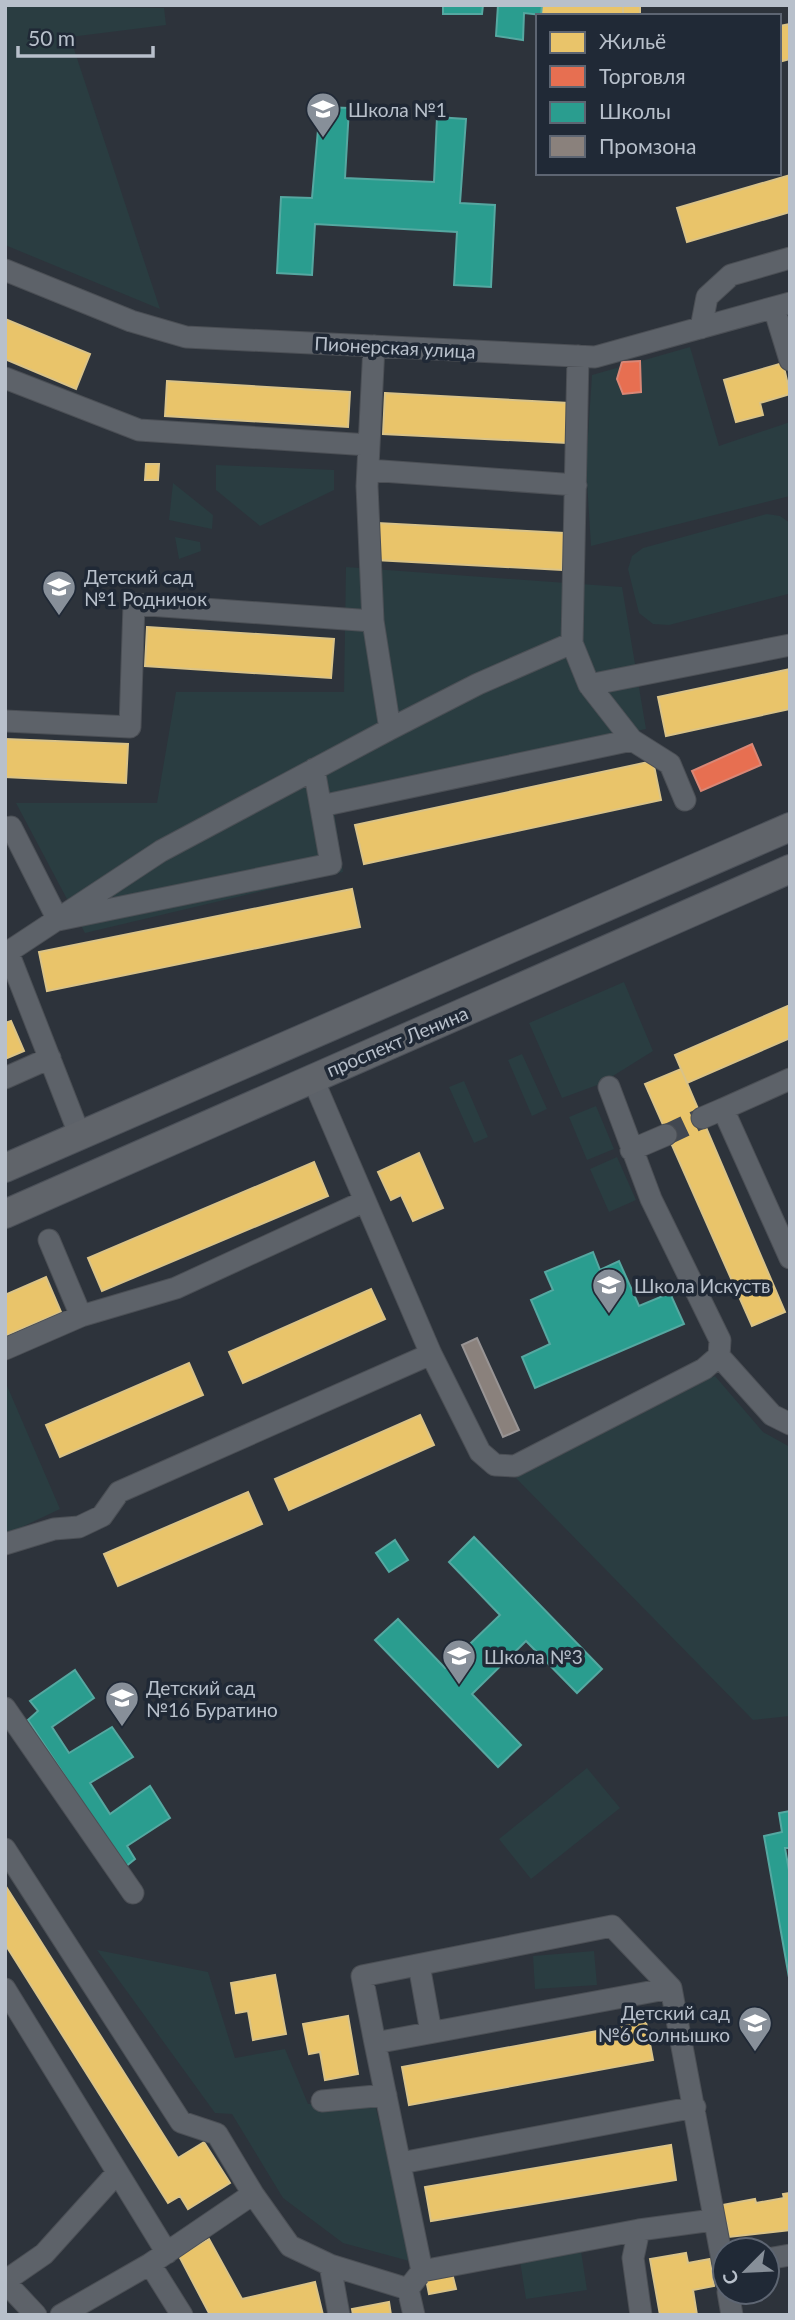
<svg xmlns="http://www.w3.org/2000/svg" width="795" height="2320" viewBox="0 0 795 2320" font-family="Lato,sans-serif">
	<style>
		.green { fill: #2a3d41 }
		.homes { fill: #e9c46a; stroke: #dac387; stroke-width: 2 }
		.shops { fill: #e76f51; stroke: #d98776; stroke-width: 2 }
		.schools { fill: #2a9d8f; stroke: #55a8a1; stroke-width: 2 }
		.industry { fill: #8a817c; stroke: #989494; stroke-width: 2 }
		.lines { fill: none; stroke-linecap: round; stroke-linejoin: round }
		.minor-tunnel { stroke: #424851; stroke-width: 21; stroke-dasharray: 21 10; stroke-linecap: butt }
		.minor-casing { stroke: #4b4f55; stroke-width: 23 }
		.major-casing { stroke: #4b5058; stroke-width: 30 }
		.minor { stroke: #5d6269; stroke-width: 21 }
		.major { stroke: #60646a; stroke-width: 28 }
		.labels { text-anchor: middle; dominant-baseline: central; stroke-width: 7; stroke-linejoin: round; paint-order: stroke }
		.poi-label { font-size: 19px; fill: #b8c0cb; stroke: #202936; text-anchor: start }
		.street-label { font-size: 19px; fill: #b8c0cb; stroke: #202936 }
	</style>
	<rect width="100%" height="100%" fill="#2d333b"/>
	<path class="green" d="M5,5L164,8L166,25L70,37L160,309L5,245Z
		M690,347L719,446L790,422V496L591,546L586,465L592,375Z
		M216,465L334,470V490L260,526L216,490Z
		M173,483L213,515L212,529L169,520Z
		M767,514L780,516L790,523L788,594L669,625L653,624L639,613L628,569L632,556L643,548Z
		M175,537L200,542L201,551L179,559Z
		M346,567L622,587L646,729L332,796L343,872L85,933L16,803H157L176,692H344Z
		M624,982L653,1051L600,1084L562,1098L529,1023Z
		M522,1054L547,1109L532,1116L508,1060Z
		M464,1081L488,1137L474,1143L449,1087Z
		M596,1106L614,1149L587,1160L569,1117Z
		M617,1157L636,1200L609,1212L590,1169Z
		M715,1376L763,1432L790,1447V1716L753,1720L516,1478Z
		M5,1381L60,1509L5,1535Z
		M587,1768L620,1808L531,1879L499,1839Z
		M97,1950L208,1972L235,2058L285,2049L308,2104L374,2100L413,2262L343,2243L283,2198L232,2114L215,2113Z
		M594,1951L597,1985L535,1989L533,1956Z
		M581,2251L587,2290L526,2299L520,2261Z"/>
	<path class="homes" d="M542,5H623V16H541Z
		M623,5H640V16H623Z
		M790,24V59L779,62V26Z
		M790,175V212L687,242L677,208Z
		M5,319L90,354L76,389L5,359Z
		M783,363L790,394L760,403L763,415L736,422L724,380Z
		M167,381L350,392L348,427L165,416Z
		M385,393L569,403L567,443L383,434Z
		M146,464H159L158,480H145Z
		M377,523L564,533L562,570L375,560Z
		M147,627L334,639L331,678L145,666Z
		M790,669V709L666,736L658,697Z
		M5,739L128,744L126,783L5,777Z
		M653,761L661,800L364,864L355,825Z
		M352,889L360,927L47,991L39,952Z
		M790,1005V1038L687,1083L675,1055Z
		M11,1021L24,1051L5,1059V1023Z
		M681,1069L785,1312L752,1326L645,1084Z
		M419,1153L443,1208L413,1221L401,1195L391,1200L378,1172Z
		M314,1162L328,1196L102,1291L88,1258Z
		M46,1277L61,1312L5,1336V1295Z
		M371,1289L385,1319L243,1383L229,1352Z
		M189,1363L203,1395L60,1457L46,1425Z
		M420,1415L434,1445L289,1510L275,1479Z
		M248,1492L262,1524L118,1586L104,1554Z
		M5,1885L178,2158L204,2142L230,2183L188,2209L180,2196L168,2203L5,1944Z
		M275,1975L286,2034L253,2040L248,2011L236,2013L231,1983Z
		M348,2016L358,2074L325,2080L320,2052L309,2054L303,2024Z
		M646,2022L653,2060L409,2105L402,2067Z
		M671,2145L676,2180L431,2221L425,2187Z
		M790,2193V2230L729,2237L727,2223L721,2224L717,2206L755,2199L756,2203L784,2198L783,2194Z
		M209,2239L242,2299L315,2282L323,2315H210L179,2256Z
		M686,2253L688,2263L710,2259L714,2286L693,2290L697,2315H660L650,2259Z
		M452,2273L456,2289L429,2294L426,2279Z
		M389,2302L391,2315H353L352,2309Z"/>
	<path class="shops" d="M640,361L641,392L623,394L617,379L622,362Z
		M752,744L761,765L701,791L692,771Z"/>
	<path class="schools" d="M443,5H483L482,14H443Z
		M498,5H542L541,15L524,13L523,40L496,36Z
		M320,107L349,108L345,178L434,182L437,117L466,119L460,203L495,205L491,287L454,285L457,232L315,224L312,275L277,273L281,197L312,198Z
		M593,1252L600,1270L619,1261L639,1306L670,1293L684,1324L535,1388L522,1357L550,1344L531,1300L553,1290L545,1272Z
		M474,1537L602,1669L577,1693L526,1641L472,1694L521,1745L498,1767L375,1640L398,1619L445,1668L500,1615L449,1562Z
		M395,1540L408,1560L389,1572L376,1553Z
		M75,1670L94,1698L52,1727L69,1753L112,1727L133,1757L90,1783L110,1814L150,1786L170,1818L127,1846L135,1859L125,1867L28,1720L38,1711L30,1701Z
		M790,1811V1848H785L790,1876V1983L764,1836L782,1832L779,1813Z"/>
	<path class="industry" d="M477,1338L519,1430L503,1437L462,1345Z"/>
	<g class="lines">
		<path class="minor-tunnel" d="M666,1135L702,1118"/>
		<g class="minor-casing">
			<path id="minor" d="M5,270L131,321L186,337L595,357L790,303
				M774,308L790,360
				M701,328L707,297L731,275L790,258
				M374,346L367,486L373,621L390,729
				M5,378L139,430L369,445
				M368,470L576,485
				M572,643L578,356
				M589,685L632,740L670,764L685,800
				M5,721L130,727L134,604L373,621
				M321,806L632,740
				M5,829L11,827L58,920L331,864L314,769
				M312,1077L431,1354L480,1452L495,1465L515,1466L704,1369L719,1356L720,1340L651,1199L609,1087
				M5,1078L50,1058
				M790,1079L723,1109L790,1258
				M702,1118L723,1109
				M80,1136L8,952L161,851L390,729L478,684L572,643L589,685L790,645
				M631,1150L666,1135
				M49,1240L81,1316
				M5,1349L81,1316L176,1288L365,1201
				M719,1356L772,1415L790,1424
				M5,1544L54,1529L79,1527L102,1516L119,1492L431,1354
				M5,1708L133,1893
				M5,1849L181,2122L217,2134L253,2194L290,2246L330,2265L339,2315
				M419,1965L431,2032
				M5,1989L167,2253
				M375,2043L362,1976L612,1926L671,1988L725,2275
				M322,2101L386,2095
				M401,2163L695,2107
				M767,2259L790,2255
				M150,2264L182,2315
				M330,2265L408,2289L414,2315
				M422,2271L639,2230
				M5,2281L44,2254L117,2173
				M5,2282L36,2315
				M408,2289L422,2271L375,2043L671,1988
				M728,2292L732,2315
				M61,2315L150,2264L253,2194
				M641,2315L633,2258L639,2230L713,2220"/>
		</g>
		<g class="major-casing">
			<path id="major" d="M5,1168L790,827
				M5,1214L790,869"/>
		</g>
		<use href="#minor" class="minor"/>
		<use href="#major" class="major"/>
	</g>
	<defs>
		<g id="school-pin" transform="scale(1.75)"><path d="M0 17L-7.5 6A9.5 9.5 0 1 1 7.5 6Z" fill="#878f99" stroke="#202936"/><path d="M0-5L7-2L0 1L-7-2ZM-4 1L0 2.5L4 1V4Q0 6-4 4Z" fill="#fff"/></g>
	</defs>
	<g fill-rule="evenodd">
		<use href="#school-pin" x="323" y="109"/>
		<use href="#school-pin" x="59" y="587"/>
		<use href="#school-pin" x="609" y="1285"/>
		<use href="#school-pin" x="459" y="1656"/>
		<use href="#school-pin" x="122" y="1698"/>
		<use href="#school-pin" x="755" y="2023"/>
	</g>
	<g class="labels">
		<g class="poi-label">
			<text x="348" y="109">Школа №1</text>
			<text x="84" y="576">Детский сад<tspan x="84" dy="22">№1 Родничок</tspan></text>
			<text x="634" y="1285">Школа Искуств</text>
			<text x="484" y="1656">Школа №3</text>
			<text x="146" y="1687">Детский сад<tspan x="146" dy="22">№16 Буратино</tspan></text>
			<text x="730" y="2012" text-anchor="end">Детский сад<tspan x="730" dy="22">№6 Солнышко</tspan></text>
		</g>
		<g class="street-label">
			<text transform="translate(395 347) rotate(3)">Пионерская улица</text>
			<text transform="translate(397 1041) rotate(-23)">проспект Ленина</text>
		</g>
	</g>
	<rect width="795" height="2320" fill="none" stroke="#b8c0cb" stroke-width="14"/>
	<rect x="536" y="14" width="245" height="161" fill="#202936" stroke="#5d6572" stroke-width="2"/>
	<rect x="550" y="32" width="35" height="21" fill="#e9c46a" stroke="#5d6572" stroke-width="2"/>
	<text x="599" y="49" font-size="21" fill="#b8c0cb">Жильё</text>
	<rect x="550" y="66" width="35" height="21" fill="#e76f51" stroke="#5d6572" stroke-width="2"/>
	<text x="599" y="84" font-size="21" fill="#b8c0cb">Торговля</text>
	<rect x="550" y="102" width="35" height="21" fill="#2a9d8f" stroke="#5d6572" stroke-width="2"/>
	<text x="599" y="119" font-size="21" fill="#b8c0cb">Школы</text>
	<rect x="550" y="136" width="35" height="21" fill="#8a817c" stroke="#5d6572" stroke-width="2"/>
	<text x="599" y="154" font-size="21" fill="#b8c0cb">Промзона</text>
	<g transform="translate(746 2271) rotate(246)"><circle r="33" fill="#202936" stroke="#5d6572" stroke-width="2"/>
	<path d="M0-5L12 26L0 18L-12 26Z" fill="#878f99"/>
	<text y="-10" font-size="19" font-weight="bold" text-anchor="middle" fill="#b8c0cb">С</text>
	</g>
	<path d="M18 46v10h135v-10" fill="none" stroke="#b8c0cb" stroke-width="3.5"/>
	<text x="28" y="46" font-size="21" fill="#b8c0cb" stroke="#202936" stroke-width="5" paint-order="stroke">50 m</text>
</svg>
